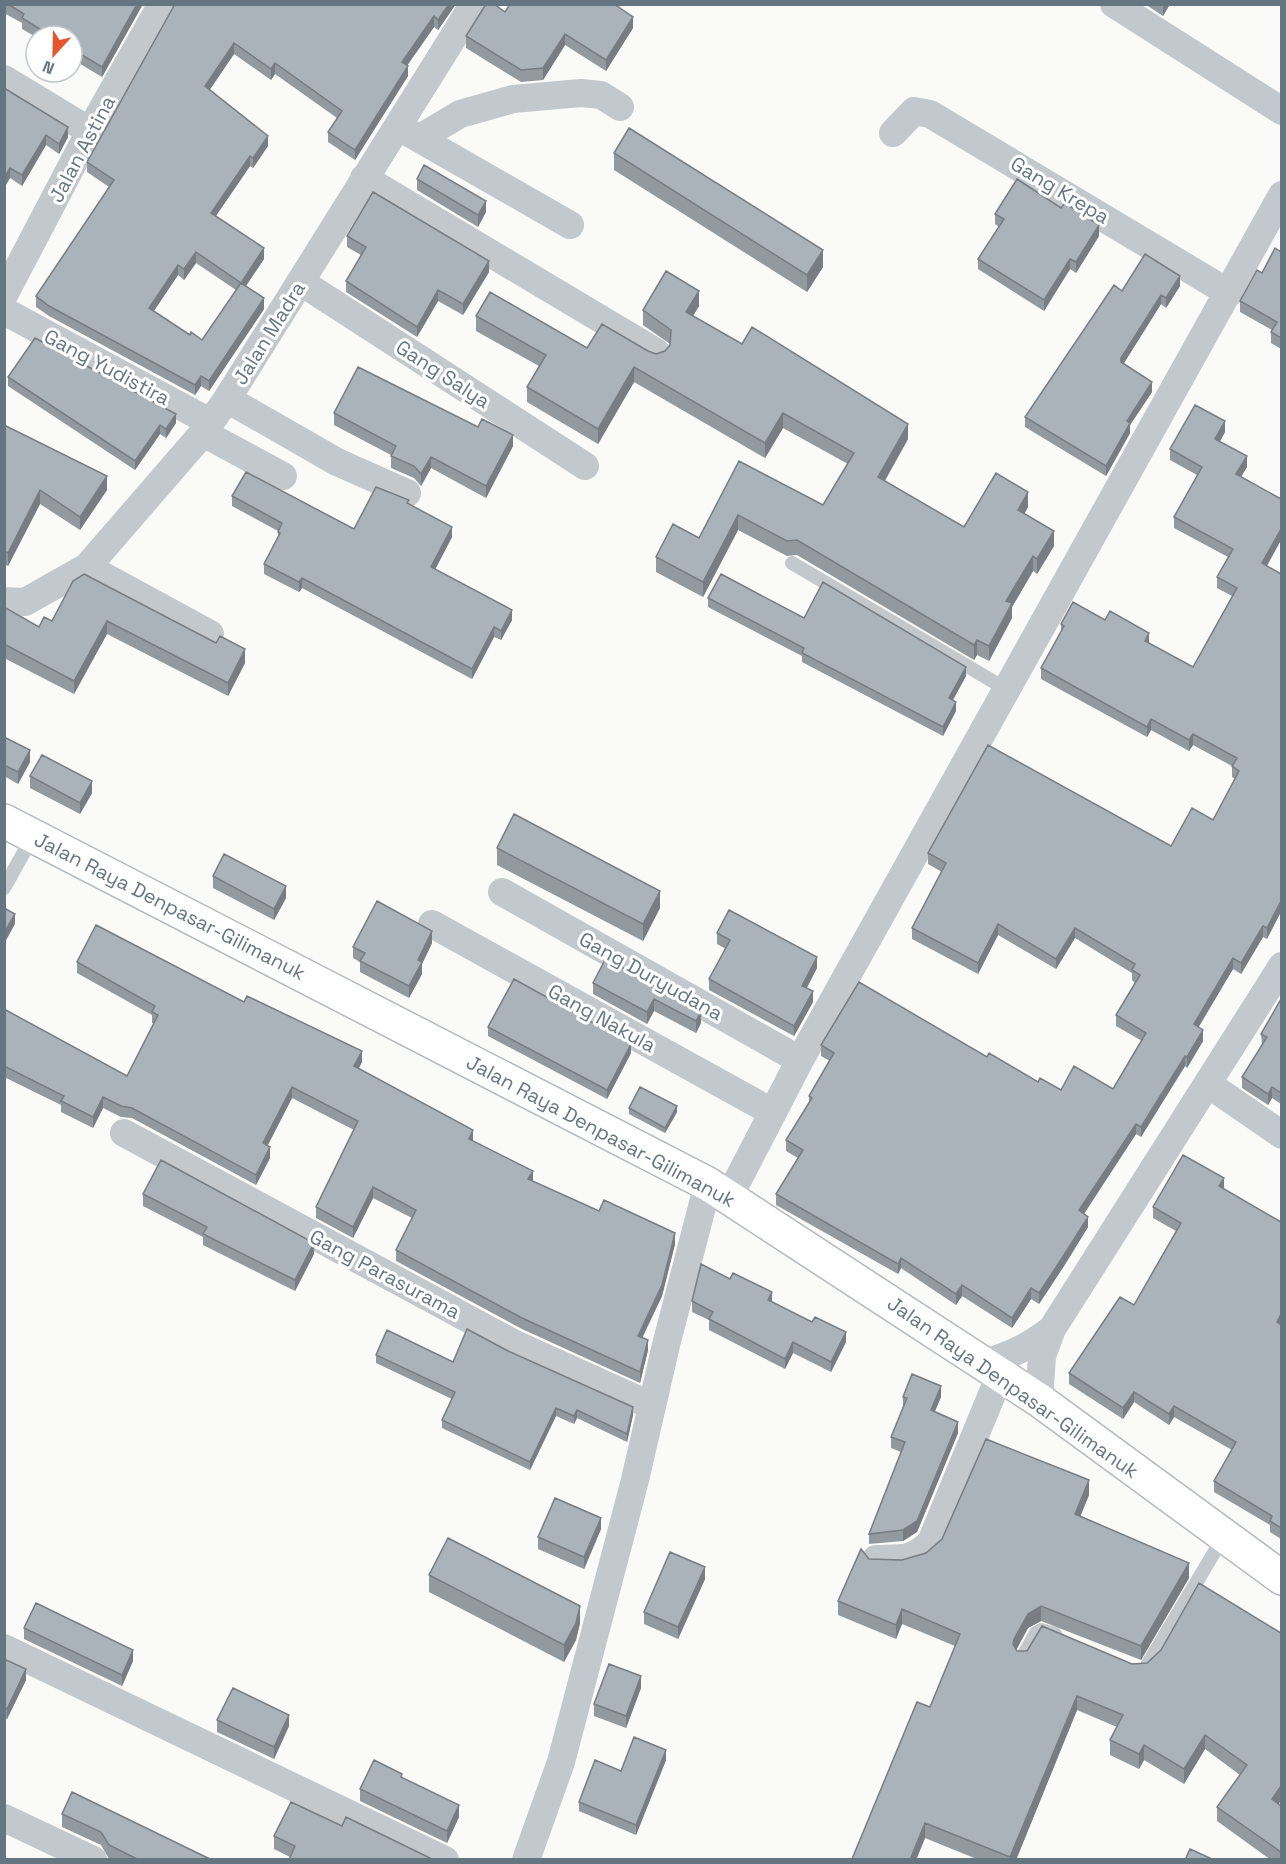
<svg xmlns="http://www.w3.org/2000/svg" width="1286" height="1864" viewBox="0 0 1286 1864" font-family="'Space Grotesk',sans-serif">
	<style>
		.lines { fill: none; stroke-linecap: round; stroke-linejoin: round }
		.highway-casing { stroke: #b4b9bd; stroke-width: 36 }
		.lane { stroke: #c3c8cc; stroke-width: 14 }
		.street { stroke: #c3c8cc; stroke-width: 28 }
		.highway { stroke: #fff; stroke-width: 33 }
		.wall { fill: #929a9f; fill-rule: evenodd }
		.shaded-wall { fill: #777d82 }
		.building { fill: #aab3b9; stroke: #777d82; stroke-width: 1.5; fill-rule: evenodd }
		.labels { text-anchor: middle; dominant-baseline: central; stroke-width: 6; stroke-linejoin: round; paint-order: stroke }
		.street-label { font-size: 20px; fill: #657683; stroke: #fff }
	</style>
	<rect width="100%" height="100%" fill="#fafaf8"/>
	<g class="lines">
		<g class="highway-casing">
			<path id="highway" d="M4,821L708,1184L1039,1400L1282,1578"/>
		</g>
		<path class="lane" d="M792,563L1006,689
			M4,888L33,836
			M1022,1658L1036,1633L1041,1630L1055,1634
			M1146,1667L1224,1536"/>
		<path class="street" d="M1114,4L1282,111
			M4,79L90,131
			M406,131L570,225
			M893,133L914,111L930,114L1229,293
			M420,138L460,114L513,99L581,93L601,95L620,107
			M364,178L656,352
			M301,282L585,466
			M4,295L90,131L162,4
			M4,311L210,422
			M227,399L337,462L407,493
			M203,433L283,476
			M87,567L210,634
			M4,601L25,602L87,567L203,433L227,399L474,4
			M502,892L800,1060
			M432,924L772,1112
			M1208,1084L1282,1135
			M124,1133L515,1344L652,1406
			M729,1197L800,1060L1282,195
			M983,1363C1010,1356 1030,1346 1052,1329
			M1039,1400L1042,1356L1052,1329L1282,966
			M876,1559C901,1558 913,1561 931,1542L1000,1375
			M4,1648L445,1860
			M4,1818L93,1860
			M526,1860L561,1762L635,1480L666,1345L708,1184"/>
		<use href="#highway" class="highway"/>
	</g>
	<path class="wall" d="M4,4H143L102,77L72,59V36H36V37L22,29V23L4,13Z
		M175,4H456L438,30L434,27L407,65L408,76L355,160L328,142V132L337,118L275,74L271,80L234,54L209,90L268,146L253,168L250,166L216,216L264,259L246,286L264,309L209,391L201,386L195,395L49,316L36,307V296L109,187L87,172V162ZM196,263L236,290L202,340L190,335L154,311L178,275L184,280Z
		M1145,4H1170L1163,16Z
		M505,12L633,28L606,71L565,45L543,80L521,82L466,48V36Z
		M4,88L68,137L59,154L46,145L22,186L10,178L4,188Z
		M614,153L823,267L807,292L614,170Z
		M417,179L486,212L478,227L417,190Z
		M1061,208L1099,236L1076,273L1070,269L1044,311L978,269V259L999,227L995,224V214Z
		M347,236L489,272L463,315L438,301L417,337L346,292V281L361,255L347,247Z
		M1281,252V349L1271,343V332L1272,330L1240,312V301L1262,273Z
		M1180,286L1166,308L1161,304L1123,364L1152,392L1130,425V433L1106,476L1025,427V417L1122,291Z
		M699,306L693,316L908,439L885,481L964,527L1028,507L1024,514L1054,546L1037,574L1033,571L1012,607V618L989,661L977,655L974,660L797,555L787,556L738,530L703,597L656,572V557L699,538L739,461L823,505L848,464L783,428L765,458L634,382L598,444L527,402V387L539,366L476,331V316L587,348L648,351L656,354L665,351L670,344L643,325V310Z
		M8,377L176,423L166,438L160,434L135,470L8,386Z
		M334,413L513,446L486,498L431,468L421,486L414,478L391,468V455L334,425Z
		M4,425L107,490L80,530L40,504L8,566L4,564Z
		M1225,432L1220,441L1247,467L1241,477L1281,540L1267,566V939L1263,937L1241,974L1233,969L1198,1027L1203,1041L1187,1068L1185,1066L1141,1137L1136,1134L1084,1214L1088,1227L1064,1266L1039,1304L1031,1299L1012,1328L962,1296L956,1305L901,1268L898,1274L776,1205V1194L798,1158L786,1151V1140L809,1103V1096L830,1061L821,1056V1045L987,1057L1038,1082L1061,1090L1113,1089L1142,1041L1116,1026V1015L1135,983L1132,980V973L1075,938L1056,969L998,935L978,974L912,939V928L942,872L928,864V853L1171,846L1213,820L1235,779L1232,777V766L1193,745L1189,751L1151,730L1147,737L1041,679V668L1061,632V624L1149,643L1193,667L1232,596L1217,588V577L1228,557L1174,528V517L1197,475L1170,460V449Z
		M232,496L354,529L409,504L452,537L435,570L512,620L501,640L494,637L472,679L302,588L299,592L264,574V564L278,538V531L232,506Z
		M73,581L245,663L228,696L107,634L74,694L4,658V607L39,627L52,621Z
		M708,598L804,618L966,676L953,700L956,711L943,736L802,662V656L708,607Z
		M4,737L30,762L18,784L4,776Z
		M30,776L92,793L80,814L30,788Z
		M497,848L660,908L643,941L497,865Z
		M213,876L286,898L274,920L213,888Z
		M717,933L817,968L807,988L813,1002L794,1036L709,990V979L726,949L717,944Z
		M432,943L422,964V974L409,998L360,972V962L353,958V947Z
		M606,958L701,1023L696,1033L654,1011L647,1024L593,994V983Z
		M77,962L244,1002L362,1062L359,1068L473,1141L533,1181L599,1211L675,1244L662,1296L642,1337L648,1350L640,1383L522,1329L396,1261V1250L412,1218L373,1198L353,1238L316,1218V1207L354,1130L292,1098L268,1145L270,1158L256,1185L132,1118L121,1117L103,1108L93,1128L61,1112V1105L4,1077V1009L127,1076L154,1023H152V1015L77,973Z
		M1281,999V1104L1272,1098L1268,1105L1242,1088V1077L1262,1045L1261,1034Z
		M488,1027L631,1053L607,1099L488,1036Z
		M629,1108L677,1112L665,1133L629,1114Z
		M1223,1189L1281,1222V1539L1270,1532V1525L1214,1492V1481L1232,1450L1174,1417L1169,1425L1134,1402L1123,1419L1069,1384V1373L1134,1305L1176,1231L1153,1218V1207Z
		M143,1194L314,1254L295,1291L203,1245V1237L143,1206Z
		M692,1301H772L846,1342L831,1372L793,1353L785,1369L709,1330V1320L692,1312Z
		M508,1351L633,1415L627,1442L577,1418L574,1424L556,1416L530,1470L442,1428V1420L452,1399L376,1363V1355L453,1362Z
		M903,1397H941L934,1412L958,1433L917,1532L903,1541L869,1544V1534L901,1452L891,1448V1437L903,1407Z
		M1089,1495L1080,1517L1189,1578L1141,1660L1041,1621L1028,1628L1016,1650L1017,1651L1132,1664L1147,1663L1281,1633V1800L1279,1804L1281,1806V1860H1271L1217,1821V1807L1240,1775L1205,1749L1184,1784L1144,1760L1139,1769L1110,1755V1740L1117,1727L1077,1710L1016,1860H979L925,1838L916,1860H852L917,1702L930,1707L955,1646L902,1624L896,1639L838,1615V1601L869,1559L902,1560L926,1553Z
		M601,1529L584,1569L538,1549V1537Z
		M429,1575L580,1623L576,1640L564,1662L429,1592Z
		M705,1579L678,1639L644,1624V1612Z
		M24,1628L133,1661L122,1686L24,1639Z
		M4,1659L26,1680L7,1719L4,1718Z
		M641,1688L626,1728L594,1716V1704Z
		M217,1720L289,1726L274,1759L217,1732Z
		M666,1760L636,1835L579,1811V1802L621,1771Z
		M402,1778L459,1817L447,1843L360,1801V1789Z
		M62,1814L212,1860H111L109,1859L101,1845L62,1827Z
		M342,1826L290,1857L274,1849V1836Z"/>
	<path class="shaded-wall" d="M137,4H143L102,77V67Z
		M449,4H456L438,30V20Z
		M1164,4H1170L1163,16V5Z
		M434,16V27L402,73V62Z
		M633,17V28L606,71V60Z
		M565,34V45L543,80V68Z
		M234,43V54L205,97V86Z
		M275,63V74L271,80V69Z
		M408,66V76L355,160V150Z
		M68,127V137L59,154V144Z
		M46,135V145L22,186V175Z
		M268,136V146L253,168V158Z
		M250,156V166L211,223V213Z
		M10,168V178L4,188V178Z
		M486,201V212L478,227V215Z
		M1099,225V236L1076,273V262Z
		M264,248V259L241,293V283Z
		M823,250V267L807,292V275Z
		M196,252V263L184,280V269Z
		M1070,259V269L1044,311V300Z
		M489,261V272L463,315V304Z
		M178,265V275L149,318V308Z
		M1180,276V286L1166,308V298Z
		M438,290V301L417,337V327Z
		M699,291V306L686,327V312Z
		M1161,295V304L1121,368V358Z
		M264,298V309L209,391V381Z
		M634,367V382L598,444V429Z
		M201,376V386L195,395V385Z
		M1152,382V392L1130,425V433L1106,476V466L1127,421Z
		M783,413V428L765,458V443Z
		M176,414V423L166,438V429Z
		M1225,421V432L1215,450V439Z
		M908,424V439L878,492V477Z
		M160,425V434L135,470V461Z
		M513,435V446L486,498V486Z
		M1247,456V467L1236,485V474Z
		M431,457V468L421,486V474Z
		M107,476V490L80,530V517Z
		M40,490V504L8,566V553Z
		M1028,492V507L1018,525V510Z
		M738,515V530L703,597V582Z
		M452,527V537L431,577V567Z
		M1281,529V540L1262,574V563Z
		M1054,531V546L1037,574V559Z
		M1033,556V571L1012,607V618L989,661V646L1006,601Z
		M302,578V588L299,592V582Z
		M512,610V620L501,640V631Z
		M107,621V634L74,694V681Z
		M494,627V637L472,679V669Z
		M1149,633V644L1145,641Z
		M977,640V655L974,660V645Z
		M245,649V663L228,696V683Z
		M966,667V676L949,707V698Z
		M956,702V711L943,736V727Z
		M1151,719V730L1147,737V727Z
		M1193,734V745L1189,751V740Z
		M30,750V762L18,784V772Z
		M92,781V793L80,814V803Z
		M286,886V898L274,920V909Z
		M660,891V908L643,941V924Z
		M1281,901V912L1267,939V928Z
		M15,914V924L4,944V933Z
		M998,924V935L978,974V963Z
		M1263,926V937L1241,974V963Z
		M1075,928V938L1056,969V959Z
		M432,931V943L422,964V974L409,998V986L418,960Z
		M817,957V968L802,996V986Z
		M1233,958V969L1194,1035V1024Z
		M813,991V1002L794,1036V1026Z
		M654,999V1011L647,1024V1012Z
		M701,1012V1023L696,1033V1021Z
		M1203,1030V1041L1187,1068V1057Z
		M631,1044V1053L607,1099V1090Z
		M362,1051V1062L354,1077V1066Z
		M1185,1056V1066L1141,1137V1127Z
		M292,1087V1098L263,1154V1143Z
		M1272,1087V1098L1268,1105V1094Z
		M103,1097V1108L93,1128V1117Z
		M677,1106V1112L665,1133V1128Z
		M1136,1124V1134L1079,1221V1210Z
		M473,1130V1141L469,1139Z
		M270,1147V1158L256,1185V1175Z
		M533,1171V1182L528,1179Z
		M1224,1178V1189L1219,1186Z
		M373,1187V1198L353,1238V1227Z
		M1088,1217V1227L1064,1266L1039,1304V1293Z
		M675,1233V1244L662,1296L638,1347V1336Z
		M314,1243V1254L295,1291V1280Z
		M901,1258V1268L898,1274V1264Z
		M962,1285V1296L956,1305V1294Z
		M1031,1288V1299L1012,1328V1318Z
		M772,1292V1303L768,1300Z
		M1281,1314V1325L1277,1322Z
		M846,1332V1342L831,1372V1362Z
		M648,1340V1350L640,1383V1372Z
		M793,1342V1353L785,1369V1359Z
		M941,1386V1397L931,1421V1410Z
		M1134,1392V1402L1123,1419V1408Z
		M1174,1406V1417L1169,1425V1414Z
		M633,1407V1415L627,1442V1434Z
		M556,1408V1416L530,1470V1462Z
		M577,1410V1418L574,1424V1416Z
		M958,1422V1433L917,1532L903,1541V1530Z
		M1089,1480V1495L1075,1529V1514Z
		M601,1518V1529L584,1569V1557Z
		M1189,1563V1578L1141,1660V1646Z
		M705,1567V1579L678,1639V1627Z
		M580,1606V1623L576,1640L564,1662V1645Z
		M1041,1606V1621L1028,1628L1014,1654L1013,1644L1014,1639L1028,1614Z
		M902,1609V1624L896,1639V1625Z
		M133,1650V1661L122,1686V1675Z
		M26,1669V1680L7,1719V1709Z
		M641,1676V1688L626,1728V1716Z
		M1077,1696V1710L1016,1860H1010V1857Z
		M289,1715V1726L274,1759V1747Z
		M1205,1735V1749L1184,1784V1769Z
		M1144,1745V1760L1139,1769V1754Z
		M666,1750V1760L636,1835V1825Z
		M1281,1786V1800L1272,1814V1799Z
		M459,1805V1817L447,1843V1831Z
		M925,1823V1838L916,1860H910Z"/>
	<path class="building" d="M8,4H137L102,67L72,49V36H51L22,18L24,14Z
		M175,4H449L438,20L434,16L402,62L408,66L355,150L328,132L342,111L275,63L271,69L234,43L205,86L268,136L253,158L250,156L211,213L264,248L241,283L264,298L209,381L201,376L195,385L49,306L36,296L114,180L87,162ZM196,252L241,283L202,340L191,332L190,335L149,308L178,265L184,269Z
		M486,4H494L505,12L510,4H614L633,17L606,60L565,34L543,68L521,70L466,36Z
		M4,88L68,127L59,144L46,135L22,175L10,168L4,178Z
		M629,128L823,250L807,275L614,153Z
		M424,165L486,201L478,215L417,179Z
		M1017,179L1061,208L1065,203L1099,225L1076,262L1070,259L1044,300L978,259L1004,219L995,214Z
		M373,192L489,261L463,304L438,290L417,327L346,281L366,247L347,236Z
		M1275,248L1281,252V338L1271,332L1277,322L1240,301L1257,270L1262,273Z
		M1145,254L1180,276L1166,298L1161,295L1121,358V362L1152,382L1127,421L1130,423L1106,466L1025,417L1114,285L1122,291Z
		M666,271L699,291L686,312L742,344L752,327L908,424L878,477L964,527L996,473L1028,492L1018,510L1054,531L1037,559L1033,556L1006,601L1012,603L989,646L977,640L974,645L797,540L787,541L738,515L703,582L656,557L673,524L699,538L739,461L823,505L854,453L783,413L765,443L634,367L598,429L527,387L546,355L476,316L490,292L587,348L602,324L648,351L656,354L665,351L670,345L671,330L643,310Z
		M35,338L176,414L166,429L160,425L135,461L8,377Z
		M358,367L478,427L482,419L513,435L486,486L431,457L421,474L414,466L391,456L396,446L334,413Z
		M1195,405L1225,421L1215,439L1247,456L1236,474L1281,499V529L1262,563L1281,574V901L1267,928L1263,926L1241,963L1233,958L1194,1024L1203,1030L1187,1057L1185,1056L1141,1127L1136,1124L1079,1210L1088,1217L1064,1255L1039,1293L1031,1288L1012,1318L962,1285L956,1294L901,1258L898,1264L776,1194L803,1150L786,1140L812,1098L809,1096L834,1053L821,1045L859,982L987,1057L989,1053L1038,1082L1040,1078L1061,1090L1074,1066L1113,1089L1146,1033L1116,1015L1140,975L1132,970L1135,964L1075,928L1056,959L998,924L978,963L912,928L946,863L928,853L988,745L1171,846L1192,808L1213,820L1239,771L1232,766L1237,758L1193,734L1189,740L1151,719L1147,727L1041,668L1064,626L1061,624L1073,602L1105,620L1110,611L1149,633L1145,641L1193,667L1237,588L1217,577L1233,549L1174,517L1202,467L1170,449Z
		M4,425L107,476L80,517L40,490L8,553L4,551Z
		M246,472L354,529L376,487L409,500L407,503L452,527L431,567L512,610L501,631L494,627L472,669L302,578L299,582L264,564L280,533L278,532L282,523L232,496Z
		M84,574L216,643L220,636L245,649L228,683L107,621L74,681L4,644V607L39,627L44,617L52,621L73,581Z
		M721,574L804,618L823,582L966,667L949,698L956,702L943,727L802,653L804,648L708,598Z
		M4,737L30,750L18,772L4,765Z
		M42,755L92,781L80,803L30,776Z
		M514,814L660,891L643,924L497,848Z
		M224,854L286,886L274,909L213,876Z
		M377,901L432,931L418,960L422,962L409,986L360,961L365,953L353,947Z
		M4,908L15,914L4,933Z
		M729,910L817,957L802,986L813,991L794,1026L709,979L730,940L717,933Z
		M96,925L244,1002L247,996L362,1051L354,1066L473,1130L469,1139L533,1171L528,1179L599,1211L604,1200L675,1233L662,1285L638,1336L648,1340L640,1372L522,1318L396,1250L416,1210L373,1187L353,1227L316,1207L358,1121L292,1087L263,1143L270,1147L256,1175L132,1108L121,1106L103,1097L93,1117L61,1101L64,1096L4,1066V1009L127,1076L158,1015L152,1012L155,1006L77,962Z
		M606,958L701,1012L696,1021L654,999L647,1012L593,983Z
		M514,979L631,1044L607,1090L488,1027Z
		M1281,999V1093L1272,1087L1268,1094L1242,1077L1267,1037L1261,1034Z
		M640,1087L677,1106L665,1128L629,1108Z
		M1183,1155L1224,1178L1219,1186L1281,1222V1314L1277,1322L1281,1325V1528L1270,1521L1272,1516L1214,1481L1236,1442L1174,1406L1169,1414L1134,1392L1123,1408L1069,1373L1120,1297L1134,1305L1181,1223L1153,1207Z
		M161,1160L314,1243L295,1280L203,1234L207,1227L143,1194Z
		M701,1264L730,1279L733,1273L772,1292L768,1300L812,1322L815,1317L846,1332L831,1362L793,1342L785,1359L709,1319L713,1312L692,1301Z
		M467,1329L508,1351L633,1407L627,1434L577,1410L574,1416L556,1408L530,1462L442,1420L455,1392L376,1355L387,1330L453,1362Z
		M912,1374L941,1386L931,1410L958,1422L917,1521L903,1530L869,1534L905,1442L891,1437L907,1398L903,1397Z
		M986,1439L1089,1480L1075,1514L1189,1563L1141,1646L1041,1606L1028,1614L1014,1639L1013,1644L1017,1651H1027L1042,1626L1132,1664L1147,1663L1161,1650L1199,1583L1281,1633V1786L1272,1799L1281,1806V1852L1217,1807L1247,1765L1205,1735L1184,1769L1144,1745L1139,1754L1110,1740L1123,1715L1077,1696L1010,1857L925,1823L910,1860L852,1859L917,1702L930,1707L960,1634L902,1609L896,1625L838,1601L861,1549L869,1559L902,1560L926,1553L942,1539Z
		M555,1498L601,1518L584,1557L538,1537Z
		M448,1538L580,1606L576,1623L564,1645L429,1575Z
		M670,1552L705,1567L678,1627L644,1612Z
		M36,1603L133,1650L122,1675L24,1628Z
		M4,1659L26,1669L7,1709L4,1707Z
		M609,1664L641,1676L626,1716L594,1704Z
		M233,1688L289,1715L274,1747L217,1720Z
		M634,1737L666,1750L636,1825L579,1802L595,1760L621,1771Z
		M374,1760L402,1774L401,1777L459,1805L447,1831L360,1789Z
		M72,1792L212,1860H139L109,1845L101,1832L62,1814Z
		M291,1802L342,1826L346,1817L432,1859L289,1860L295,1846L274,1836Z
		M1190,1849L1214,1860H1185Z"/>
	<g class="labels">
		<g class="street-label">
			<text transform="translate(82 149) rotate(-62)">Jalan Astina</text>
			<text transform="translate(1060 190) rotate(31)">Gang Krepa</text>
			<text transform="translate(269 333) rotate(-58)">Jalan Madra</text>
			<text transform="translate(107 367) rotate(28)">Gang Yudistira</text>
			<text transform="translate(443 374) rotate(33)">Gang Salya</text>
			<text transform="translate(170 906) rotate(27)">Jalan Raya Denpasar-Gilimanuk</text>
			<text transform="translate(651 976) rotate(29)">Gang Duryudana</text>
			<text transform="translate(602 1018) rotate(29)">Gang Nakula</text>
			<text transform="translate(601 1131) rotate(28)">Jalan Raya Denpasar-Gilimanuk</text>
			<text transform="translate(385 1274) rotate(28)">Gang Parasurama</text>
			<text transform="translate(1013 1387) rotate(35)">Jalan Raya Denpasar-Gilimanuk</text>
		</g>
	</g>
	<rect width="1286" height="1864" fill="none" stroke="#657683" stroke-width="12"/>
	<g transform="translate(54 54) rotate(202)"><circle r="28" fill="#ffffff" stroke="#c1c8cd" stroke-width="1.5"/>
	<path d="M0-4.5L10 22L0 15L-10 22Z" fill="#e4572e"/>
	<text y="-9" font-size="16" font-weight="bold" text-anchor="middle" fill="#657683">N</text>
	</g>
</svg>
